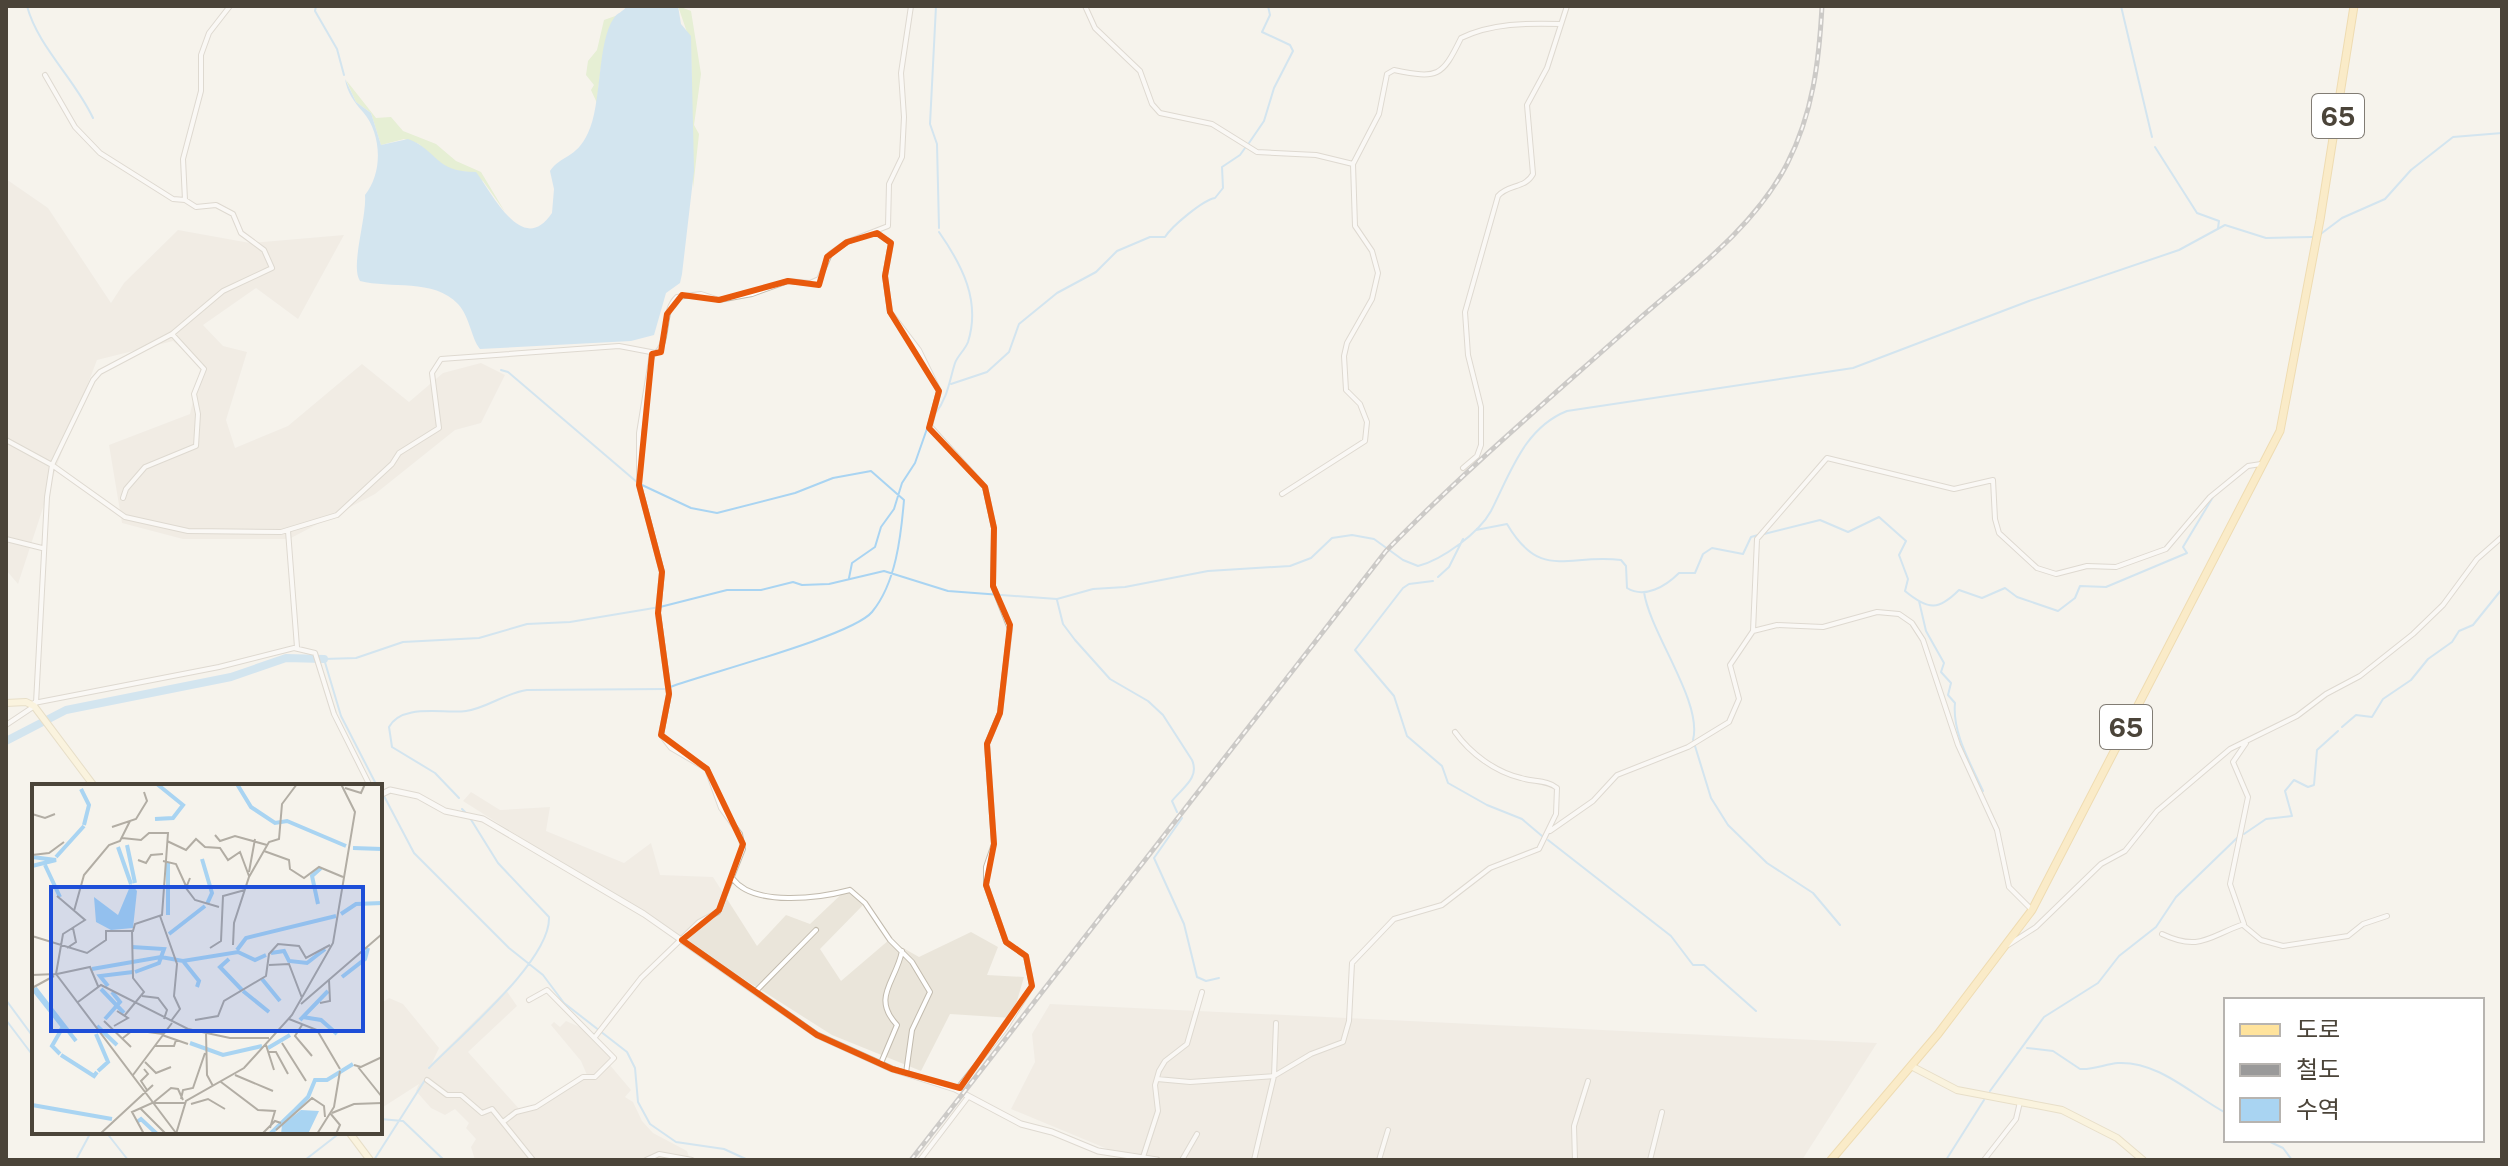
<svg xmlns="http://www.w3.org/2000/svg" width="2508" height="1166" viewBox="0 0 2508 1166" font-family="'Public Sans','Noto Sans KR',sans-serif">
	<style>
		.residential { fill: #eae5da }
		.green { fill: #d2eab5 }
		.water { fill: #a9d4f2 }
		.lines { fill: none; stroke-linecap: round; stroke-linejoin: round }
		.stream { stroke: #a9d4f2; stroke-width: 2 }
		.river { stroke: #a9d4f2; stroke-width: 8 }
		.minor-casing { stroke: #c2bbae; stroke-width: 6 }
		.tertiary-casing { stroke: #c2bbae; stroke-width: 7 }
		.secondary-casing { stroke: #d6c79b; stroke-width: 8 }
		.primary-casing { stroke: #e6c16a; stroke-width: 9 }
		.minor { stroke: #fff; stroke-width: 4 }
		.tertiary { stroke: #fff; stroke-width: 5 }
		.secondary { stroke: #fff3cd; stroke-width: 6 }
		.primary { stroke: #ffe39c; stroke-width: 7 }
		.rail-casing { stroke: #9a9a9a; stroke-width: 5 }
		.rail { stroke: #fff; stroke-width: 2; stroke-dasharray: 6; stroke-linecap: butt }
		.marked { fill: none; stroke: #e8590c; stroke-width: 6; stroke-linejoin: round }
		.labels { text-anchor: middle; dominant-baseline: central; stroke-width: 6; stroke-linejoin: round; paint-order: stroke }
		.shield { fill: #fff; stroke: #817c74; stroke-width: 2 }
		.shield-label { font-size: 26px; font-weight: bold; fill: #4b4439 }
		.inset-river { fill: none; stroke: #a9d4f2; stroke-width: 4 }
		.inset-road { fill: none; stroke: #b2ada4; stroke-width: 2 }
		.view { fill: #1d4ed8; fill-opacity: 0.15; stroke: #1d4ed8; stroke-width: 4 }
		.inset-edge { fill: none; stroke: #4b4439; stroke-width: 4 }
	</style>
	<rect width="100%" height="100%" fill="#f6f3ec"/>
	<path class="residential" d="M6,179L48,208L111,303L124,283L178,230L250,243L344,235L298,319L256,288L203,325L223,346L247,352L226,420L235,448L288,426L362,364L409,402L443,373L481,363L505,375L481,423L455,430L375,494L289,539H183L122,523L109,445L190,414L201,366L173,341L97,360L58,462L18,584L6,570Z
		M471,792L500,810L550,807L546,831L624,863L651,843L660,875L713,877L757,946L786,915L810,924L850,886L865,903L820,949L841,981L889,940L919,957L971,932L998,947L987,975L1024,977L1012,1018L950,1014L921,1071L832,1035L463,801Z
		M506,990L517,1006L468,1052L521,1111L532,1110L587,1075L581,1061L551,1025L554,1022L560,1027L566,1021L582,1028L612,1058L609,1064L631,1090L625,1097L633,1102L642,1121L653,1133L687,1151L690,1160H475L471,1147L476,1139L466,1128L469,1123L455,1109L445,1115L431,1108L416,1091L419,1084L380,1109V1004L389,998L403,1004L439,1048L432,1063Z
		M1050,1004L1877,1043L1802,1160H1134L1011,1109L1035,1062L1032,1034Z"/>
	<path class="green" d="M678,6L691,11L701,74L694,125L699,134L693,188L691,44Z
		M621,14C604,22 599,84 597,103L591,90L594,85L586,75L588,61L597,50L604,20Z
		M346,80L376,118L391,117L403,131L436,144L456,161L481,172L505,212L483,181L468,172L450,170L430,158L419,144L404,139L381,145L371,113L356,102Z"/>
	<path class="water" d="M627,6H678L681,24L691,36L694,171L682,274L680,283L666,293L654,335L631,341L480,349C471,338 470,317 458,304C434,278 390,289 360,281C350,267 367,217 365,195C383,173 382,134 363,112C354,102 347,92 345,79L356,102L371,113L381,145L408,139C439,151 434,172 476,172C492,192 522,258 552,213L554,189L550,171C561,155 576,159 588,133C602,105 597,41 614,18C617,13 623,12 627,6Z"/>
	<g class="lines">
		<path class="stream" d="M27,6C38,47 75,79 93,118
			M316,6L315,11L337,49L344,75
			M936,6L930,124L937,144L939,228
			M2121,6L2152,137
			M1249,143L1264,121L1274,88L1293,51L1290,45L1262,32L1270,15L1268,6
			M2155,147L2197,213L2219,221L2218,228
			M2318,236L2342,218L2385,199L2411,170L2453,137L2502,133
			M501,370L508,372L638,483
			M951,384L987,372L1009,352L1019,324L1057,293L1096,272L1117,251L1150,237H1165C1172,226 1203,200 1215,198L1223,188L1222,167L1240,155L1245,148
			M935,414C948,397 949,382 955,363C958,355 965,350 968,342C981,301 962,265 939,232
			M642,485L691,508L717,513L795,493L833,478L871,471L904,500C901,536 896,583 872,612C852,636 708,673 670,687
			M1476,530L1507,524C1541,582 1568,553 1621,560L1626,566L1627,588C1645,599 1666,586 1679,573H1695L1703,554L1712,548L1743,554L1751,537L1758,535
			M1764,534L1820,520L1848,532L1879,517L1906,541L1899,555L1908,579L1905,591C1929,611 1939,610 1959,590L1982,598L2005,588L2017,597L2058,611L2075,598L2080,586L2106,587L2187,553L2183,547L2213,497
			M1438,577L1449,567L1463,539
			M849,578L852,563L875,547L881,527L894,509L902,483L915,463L929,423
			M1433,581L1409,584L1403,588L1355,650L1394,696L1407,736L1442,766L1448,783L1487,805L1522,819L1542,836
			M1644,592C1650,633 1703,702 1693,740
			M1057,600L1063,624L1075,640L1110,679L1148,701L1163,715L1192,760C1200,778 1182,788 1172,801L1177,812
			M1919,601L1926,631L1944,663L1941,672L1951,683L1948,695L1955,703C1952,733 1971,764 1983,791
			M2342,727L2356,715L2372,717L2383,699L2411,680L2428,659L2452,642L2459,631L2473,625L2502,589
			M1695,746L1711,798L1728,825L1767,863L1813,893L1840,925
			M377,786L341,716L324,659L356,658L403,642L479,638L527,624L570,622L660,607L727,590H761L793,582L802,585L829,584L884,571L948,591L1057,599L1093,589L1125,587L1208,571L1290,566L1311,558L1332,538L1352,535L1374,539L1403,560L1418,566C1442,560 1479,533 1491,511C1510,474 1524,428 1567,411L1853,368L2029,301L2179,250L2225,225L2266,238L2312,237
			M380,790L381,792
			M384,796L414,853L509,948L543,975L564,1003L627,1052L635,1068L638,1102L650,1124L676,1142L724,1149L748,1160
			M459,798L435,773L392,747L389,727C402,703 443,714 466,711C487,708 505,693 527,690L665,689
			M462,809L465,812
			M1182,818L1154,858L1184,924L1197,977L1206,981L1219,978
			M2244,834L2266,819L2292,816L2285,791L2294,780L2308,787L2314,785L2317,750L2338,731
			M1548,840L1671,936L1693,965H1704L1756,1011
			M6,1000L34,1038
			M6,1020L34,1057
			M2027,1048L2053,1051L2080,1069C2094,1070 2105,1064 2118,1063C2159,1061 2192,1095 2226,1113
			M429,1068C460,1036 551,960 549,917L498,863L470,818
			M1990,1091L2044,1017L2098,983L2119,956L2156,927L2176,897L2238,837
			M380,1119L403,1121L444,1160
			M106,1132L128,1160
			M2266,1140L2283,1148L2292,1160
			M76,1160L91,1132
			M305,1160L341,1132
			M374,1160L425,1080
			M1946,1160L1984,1100"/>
		<path class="river" d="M6,741L66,710L231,677L286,658L324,659"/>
		<g class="minor-casing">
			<path id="minor" d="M1085,6L1095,28L1140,71L1152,104L1160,113L1212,124L1257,152L1316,155L1353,164
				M185,200L183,159L201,91V55L209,33L230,6
				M877,233L891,243L885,276L890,312L919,350L939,391L930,426L985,487L994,528L993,586L1010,629L1000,713L987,744L994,844L986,867V885L1006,942L1026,956L1032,986L1005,1029L957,1089
				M6,440L52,465L125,517L188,531L281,532L337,515L392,464L399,453L439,428L432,373L441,359L619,346L656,353C670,341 661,312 677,297L701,294L719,300L752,294L788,281L810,283L819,279L830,254L847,242L888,226L889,184L902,157L904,117L901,73L911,6
				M1463,468L1477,456L1481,445V407L1468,355L1465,312L1498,196C1508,184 1525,189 1533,174L1527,105L1547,68L1567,6
				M1282,494L1365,441L1367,422L1360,404L1346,390L1344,356L1347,343L1372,299L1378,273L1372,251L1355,226L1353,164L1379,114L1387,74L1394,70C1438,79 1442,77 1461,38C1492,23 1527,23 1561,24
				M123,498L126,489L145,467L196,446L198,414L194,394L204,369L172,334
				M288,531L297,647
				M6,539L42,548
				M1753,631L1777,625L1823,627L1877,612L1899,614L1912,623L1923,640L1958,745L1997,830L2009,887L2032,910
				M34,703L219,667L294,648L315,653L334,714L370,786
				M36,703L47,497L52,465L93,380L100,372L172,334L223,291L272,268L264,250L241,233L233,214L216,205L196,207L185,200L173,199L100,153L75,127L45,75
				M6,725L33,707
				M1550,831L1593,801L1617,775L1688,747L1729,722L1739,699L1730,665L1753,631L1757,539L1827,458L1954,489L1993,480L1995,519L1999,533L2037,568L2056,574L2087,566L2116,567L2166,549L2210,497L2248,466L2261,464
				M733,879C754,907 820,898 850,890L865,903L890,940L912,962L930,992L912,1030L906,1073
				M2243,925L2261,940L2283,946L2348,936L2363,924L2387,916
				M2162,934C2200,952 2209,936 2244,924L2230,884L2248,797L2233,762L2246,743
				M2008,945L2036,927L2101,864L2125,851L2157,811L2230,749L2297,716L2326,694L2360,676L2413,634L2443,605L2477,559L2502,537
				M756,991L816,930
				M595,1037L641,978L699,922L718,912L743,849L740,834L721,808L707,769L671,748L661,735L669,694L658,613L662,572L639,485V433L652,354
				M881,1063L897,1025C871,997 896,982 902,951
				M1157,1079L1190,1082L1274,1076L1311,1054L1343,1042L1349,1021L1352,963L1394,919L1442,905L1490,868L1539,849L1556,814L1557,788C1548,780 1533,782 1521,778C1495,772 1470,753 1455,732
				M427,1080L447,1095H461L482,1113L492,1109L533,1160
				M503,1122L516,1112L536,1107L583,1077H595L614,1058L547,990L529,1000
				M1143,1157L1158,1111L1155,1085L1159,1071L1165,1061L1187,1044L1202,992
				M646,1160L659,1154L692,1160
				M920,1160L968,1097
				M1182,1160L1197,1134
				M1254,1160L1274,1076L1276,1023
				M1379,1160L1388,1130
				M1575,1160L1574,1126L1588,1081
				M1650,1160L1662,1112
				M1984,1160L2016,1119L2020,1102"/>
		</g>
		<g class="tertiary-casing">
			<path id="tertiary" d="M380,795L390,790L418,796L445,811L483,819L644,914L817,1035L892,1069L955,1089L1021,1124L1052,1132L1098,1151L1157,1160"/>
		</g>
		<g class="secondary-casing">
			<path id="secondary" d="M6,703L26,702L34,706L94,786
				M1911,1066L1957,1090L2062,1110L2117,1138L2143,1160
				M349,1132L370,1160"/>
		</g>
		<g class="primary-casing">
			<path id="primary" d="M1831,1160L1938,1034L2032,910L2280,431L2320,220L2354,6"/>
		</g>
		<use href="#minor" class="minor"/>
		<use href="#tertiary" class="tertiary"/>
		<use href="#secondary" class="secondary"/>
		<use href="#primary" class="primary"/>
		<g class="rail-casing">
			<path id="rail" d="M911,1160L1386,551C1464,471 1549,399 1632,325C1686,277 1753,230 1787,164C1813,113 1819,62 1822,6"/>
		</g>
		<use href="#rail" class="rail"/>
	</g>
	<path d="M0 0H2508V1166H0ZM877,233L891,243L885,276L890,312L939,391L929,428L985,487L994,528L993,586L1010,625L1000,713L987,744L994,844L986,885L1006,942L1026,956L1032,986L960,1088L892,1069L817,1035L682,940L719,910L743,844L707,769L661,735L669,694L658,613L662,572L639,485L652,354L661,352L667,314L682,295L719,300L788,281L819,285L827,257L847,242Z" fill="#f6f3ec" fill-opacity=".55" fill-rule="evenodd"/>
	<path class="marked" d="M877,233L891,243L885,276L890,312L939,391L929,428L985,487L994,528L993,586L1010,625L1000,713L987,744L994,844L986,885L1006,942L1026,956L1032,986L960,1088L892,1069L817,1035L682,940L719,910L743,844L707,769L661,735L669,694L658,613L662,572L639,485L652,354L661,352L667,314L682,295L719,300L788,281L819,285L827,257L847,242Z"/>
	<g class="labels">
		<g class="shield">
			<rect x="2312" y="94" width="52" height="44" rx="6"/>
			<rect x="2100" y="705" width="52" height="44" rx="6"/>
		</g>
		<g class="shield-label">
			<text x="2338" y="116">65</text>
			<text x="2126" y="727">65</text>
		</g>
	</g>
	<g transform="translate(32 784)">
		<rect width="350" height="350" fill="#f6f3ec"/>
		<path d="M99,100L105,107L101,144L79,146L64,138L62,113L86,131ZM269,326L287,327L276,350H249L250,341Z" fill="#a9d4f2"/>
		<path class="inset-river" d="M205,0L219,23L243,39L255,37L314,62M49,5L57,21L52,41M123,35L141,34L151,21L125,0M95,61L103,99M86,63L99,100M321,64L350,65M24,73L52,42M170,75L180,109L175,120M13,81L28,113M0,82L24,76L0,73M286,120L280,92L289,84M309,130L324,120L350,119M136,131V79M137,150L173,122M100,163L132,165L127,179L103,188M205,166L214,154L304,132M239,169L252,167L257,177L275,179L293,165M197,175L188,183L210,206M151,177L167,197L165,203M60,185L129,173L151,177L206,168L223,176L234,171M310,193L333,175L336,164M230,195L248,217M76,202L68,192L101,188M3,204L44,257M1,205L31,243L28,247M69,205L92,229M211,207L237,228M271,233L289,236L305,250M73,235L88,218L80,208M268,236L296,207M65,242L85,261M64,250L76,278L66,287M158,259L191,271L230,262M236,264L258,251M28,270L20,262L28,248M29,271L62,292L65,288M0,321L80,335M263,326L276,313L283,296H295L321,280M105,338L109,335L125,350M238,350L263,326"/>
		<path class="inset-road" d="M313,4L329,9L333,0M0,30L13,34L23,30M80,43L104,35L115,17L112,8M183,51L188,57L203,52L235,61M135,57L154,66L164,55L173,63L188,64L196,76L208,68L217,92M232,67L257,76L258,85L272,94L287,83L311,93M0,71L17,69L32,58M106,76L114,79L119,71L131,70M131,77L144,80L154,102M217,88L223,55M158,94L154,104L163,116L187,123M42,127L52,91L77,61L88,57L98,37M128,132L145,180L142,212L148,225L139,237M0,152L55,169L74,156V147H101L103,140L130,131L136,49H117L109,56L90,54M201,161L202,139L217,93L237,58L247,55L250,20L265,0M35,164L44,158L41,144M178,164L189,157L191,112L213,106M237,181L257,180L270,214M24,190L31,150L53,136L25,112M25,190L58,183L66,202M0,191L24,190L144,349M0,204L22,192M110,212L126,214L135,226L132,235M46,218L69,201L156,245L198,254H237M288,219L298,217L297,196M269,220L350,150M93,231L112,208L101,194L100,147M257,235L285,246L308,285M163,236L186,232L192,217L234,192L237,170L246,160L267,162L274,174L298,161M72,237L99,263M270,241L263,252L280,272M82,242L96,234L85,227M174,249L175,291L181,302M130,251L156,260M91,254L101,246L131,250M250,259L274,297M234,261L242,286M123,262H142L144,256M237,268H244L256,290M113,278L124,289L139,283M322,281L329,283L350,273M326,283L350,313M112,285L116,290L109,297L115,306M101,291L140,239M203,291L241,307M189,298L226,326L243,327L238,344M149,315L151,306L161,304L173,269M122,318L139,304L146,305L151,316M159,320L176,315L193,325M108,324L134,350M298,329L308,341L304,350M300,329L322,320L350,319M244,346L280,314L292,322L293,333M68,350L121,301M112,350L100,328L120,319H153M144,350L154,317L212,284L260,231L301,159L323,28L309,0M230,350L243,337L249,339M285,350L302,323L308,287"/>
		<path class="view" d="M19,103H331V247H19Z"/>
		<rect width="350" height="350" class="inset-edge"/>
	</g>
	<rect width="2508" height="1166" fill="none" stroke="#4b4439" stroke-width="16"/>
	<rect x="2224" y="998" width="260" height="144" fill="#ffffff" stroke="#b7b4b0" stroke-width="2"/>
	<rect x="2240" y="1024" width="40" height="12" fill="#ffe39c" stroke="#b7b4b0" stroke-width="2"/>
	<text x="2296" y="1038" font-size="24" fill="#4b4439">도로</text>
	<rect x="2240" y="1064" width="40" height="12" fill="#9a9a9a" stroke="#b7b4b0" stroke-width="2"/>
	<text x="2296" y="1078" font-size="24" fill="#4b4439">철도</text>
	<rect x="2240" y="1098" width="40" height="24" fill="#a9d4f2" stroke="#b7b4b0" stroke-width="2"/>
	<text x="2296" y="1118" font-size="24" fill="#4b4439">수역</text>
</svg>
